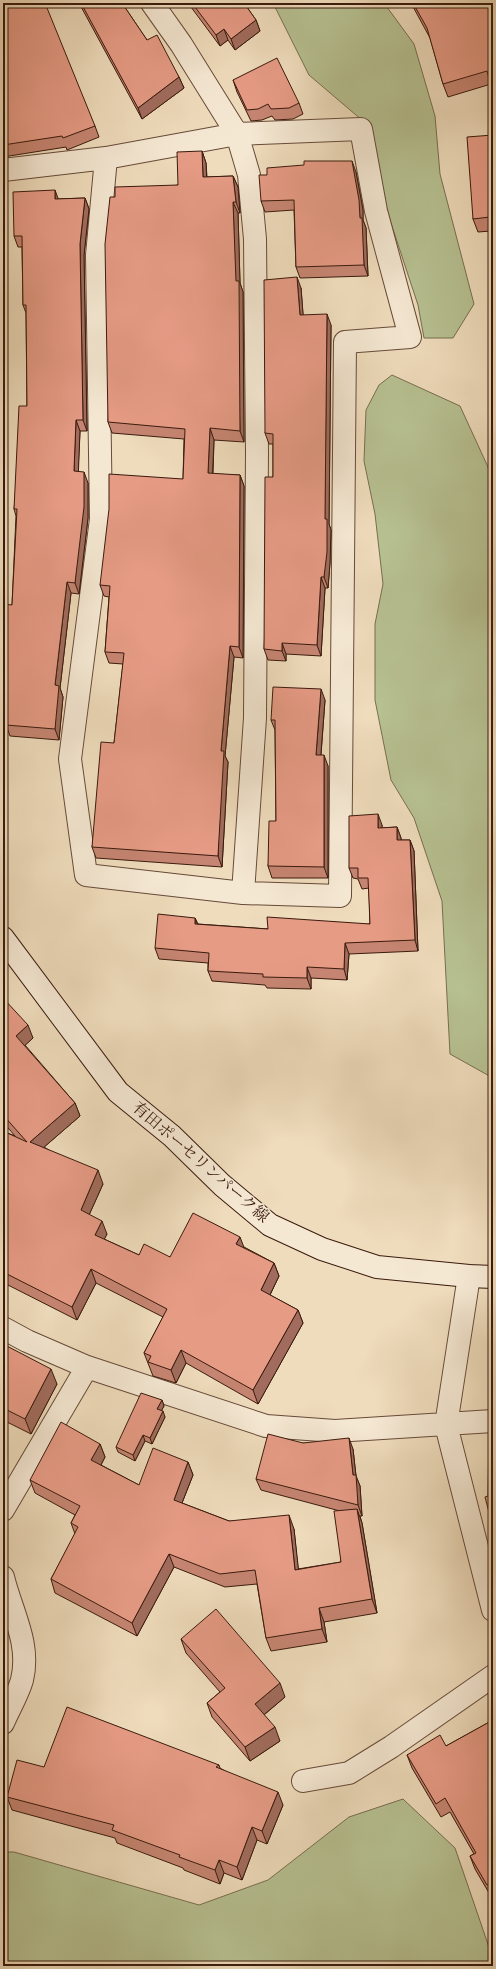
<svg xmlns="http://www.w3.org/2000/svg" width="496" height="1969" viewBox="0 0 496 1969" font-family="'Old Standard TT','Noto Serif JP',serif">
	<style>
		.green { fill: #b7c192; stroke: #786e50 }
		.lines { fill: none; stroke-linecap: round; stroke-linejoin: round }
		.street-casing { stroke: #674a39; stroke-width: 24 }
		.secondary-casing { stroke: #3a1a0d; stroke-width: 24 }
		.street { stroke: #f5e8d3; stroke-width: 22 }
		.secondary { stroke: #f5e8d3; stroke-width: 22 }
		.wall { fill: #c68572; stroke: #3a1a0d }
		.shaded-wall { fill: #a16c5d; stroke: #3a1a0d }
		.building { fill: #e69b85; stroke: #3a1a0d }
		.labels { text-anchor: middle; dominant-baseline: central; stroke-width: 3; stroke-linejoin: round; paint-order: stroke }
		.street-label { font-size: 16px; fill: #3a1a0d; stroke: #f5e8d3 }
	</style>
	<rect width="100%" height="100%" fill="#efdcbc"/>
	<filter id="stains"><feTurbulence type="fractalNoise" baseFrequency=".005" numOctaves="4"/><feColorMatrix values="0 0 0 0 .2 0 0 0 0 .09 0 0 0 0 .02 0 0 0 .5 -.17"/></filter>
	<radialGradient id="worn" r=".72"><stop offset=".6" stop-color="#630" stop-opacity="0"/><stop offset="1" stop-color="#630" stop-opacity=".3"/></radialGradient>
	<path class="green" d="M273,3H384L414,44L435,116L440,174L474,304L453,338H424L418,305L388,214L363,121L309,75Z
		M392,375L460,406L493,478V1078L450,1054L442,901L414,818L391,780L375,700V624L383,584L375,514L364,461L366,410L379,385Z
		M403,1799L455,1848L491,1953V1966H3V1852H14L199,1905L268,1880L349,1817Z"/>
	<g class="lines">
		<g class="street-casing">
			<path id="street" d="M106,158L97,255L101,519L70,759L86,875L243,893L255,718L257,453L255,239L249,175L237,134L181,44L152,3
				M3,170L106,158L237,134L361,129L376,211L410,337L345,342L340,896L243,893
				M469,1276L446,1425L493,1610
				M3,1328L27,1341L87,1367L266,1426L335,1431L493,1421
				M3,1510L87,1367
				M3,1577C11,1611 31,1643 22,1680C18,1694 9,1709 3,1723
				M303,1781L349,1773L391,1747L493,1676"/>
		</g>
		<g class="secondary-casing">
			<path id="secondary" d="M3,938L118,1092L172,1136L222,1185L270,1225L322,1249L377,1267L469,1276L493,1277"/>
		</g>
		<use href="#street" class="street"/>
		<use href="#secondary" class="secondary"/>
	</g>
	<path class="wall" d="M3,3L95,126L99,137L67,150L66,147L3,157Z
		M79,3H122L147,40L179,77L184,88L142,119Z
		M188,3H244L256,20L260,31L235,50L228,40L220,46Z
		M411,3H493L491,84L448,97L443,84L430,38Z
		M233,80L299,103L303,114L293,119L275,120L272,116L262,120L251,121L237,92Z
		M493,135L491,231L478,232L473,219Z
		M202,151L206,163L207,177L233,176L238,187L240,213H238L240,283L243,292L244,442L214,440L213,474L240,475L244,486L243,658L234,657L225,756L228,762L222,867L96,858L92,847L114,743L123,664L109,663L105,652L109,597L104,596L100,585L183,479L184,439L112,433L108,422L115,197L178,185Z
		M356,172L363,210V220L366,228L368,276L300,278L296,267L294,210L265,212L261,201Z
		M85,198L89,209L84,255L87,431H80L78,471L88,483V518L79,594L71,593L60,688L63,697L59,740L10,736L6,725V718H3V615L12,605L16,516L14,509L27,406L26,313L23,305L22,247H18L14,236L58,199Z
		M301,288L303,315L331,325L329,524L331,530L330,563L328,588H325L321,656L286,654V661L268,660L264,649L273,477V444H269L265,433Z
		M325,700L321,755L328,766V878H272L268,866L276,821L275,730L271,720Z
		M382,825V828L397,827L401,838V840H410L414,851L418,951L349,954L347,980L311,978V989L267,988L265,985L212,981L208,971V963L159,959L155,948L195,918L198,924L268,929L370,924L369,888L362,889L358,879L353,878L349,868Z
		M3,998L33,1038L25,1045L75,1103L80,1116L44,1147L103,1184L89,1215L107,1234L104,1239L139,1255L170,1257L244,1247L274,1263L279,1276L270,1295L298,1310L303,1323L258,1404L186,1363L176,1383L153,1376L144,1353L163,1317L96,1283L77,1320L6,1284L4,1287H3V1131L15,1136L3,1122Z
		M3,1344L57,1384L31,1434L3,1420Z
		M162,1400L164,1406L161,1411L165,1417L152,1444L145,1441L135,1461L118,1452L116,1447Z
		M303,1443L353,1449L356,1476L360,1486L362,1516H360L362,1523L377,1613L324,1622L327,1642L271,1651L266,1638L257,1584L225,1587L174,1567L137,1636L55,1593L51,1579L75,1534L71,1523L75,1515L35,1493L30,1480L100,1444L105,1457L101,1465L139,1485L188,1462L193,1475L182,1503L229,1521L294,1529L298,1569L341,1562L340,1511L261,1490L256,1479Z
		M181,1639L285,1697L264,1715L280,1741L250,1761L212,1717L207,1703L220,1692L186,1653Z
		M493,1720V1898H492L475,1869L470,1856L474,1854L450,1812L441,1817L412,1768L407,1755L446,1746Z
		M219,1765L220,1768L283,1805L267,1844L257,1840L242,1880L224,1873L220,1884L184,1870L183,1868L117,1843L115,1838L12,1810L7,1797L44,1767Z"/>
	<path class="shaded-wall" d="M256,20L260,31L235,50L231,39Z
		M224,29L228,40L220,46L216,35Z
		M179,77L184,88L142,119L138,108Z
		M202,151L206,163L207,188L203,177Z
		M352,161L356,172L363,210V220L366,228L368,276L364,265L360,218Z
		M233,176L238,187L240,213L236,202Z
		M55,190L59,201L55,199Z
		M85,198L89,209L84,255L87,431L83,420L80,244Z
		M233,202L238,213L240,283L243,292L244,442L240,431Z
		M297,277L301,288L304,326L300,315Z
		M327,314L331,325L329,524L331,530L330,563L328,588L324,577Z
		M76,420L80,431L78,482L74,471Z
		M210,428L214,440L212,485L208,473Z
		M84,472L88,483V518L79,594L75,583Z
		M240,475L244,486L243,658L239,647Z
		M321,577L325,588L321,656L317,645Z
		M67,582L71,593L60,688L63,697L59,740L55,729V685Z
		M282,643L286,654V661L282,651Z
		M230,646L234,657L225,756L228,762L222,867L218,856L221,751Z
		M321,689L325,700L320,766L316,755Z
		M324,755L328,766V878L324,867Z
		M378,814L382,825V838L378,828Z
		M397,827L401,838V851L397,840Z
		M410,840L414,851L418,951L415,940Z
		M195,918L199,928L195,924Z
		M345,943L349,954L347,980L344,969Z
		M307,967L311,978V989L307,978Z
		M28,1025L33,1038L21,1049L16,1036Z
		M75,1103L80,1116L35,1155L30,1142Z
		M98,1170L103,1184L85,1224L81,1210Z
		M102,1221L107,1234L100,1248L95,1235Z
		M240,1237L245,1250L236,1244Z
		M274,1263L279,1276L266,1303L261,1290Z
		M91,1269L96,1283L77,1320L72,1307Z
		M3,1276L6,1284L4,1287L3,1283Z
		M298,1310L303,1323L258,1404L253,1390Z
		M181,1350L186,1363L176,1383L171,1370Z
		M51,1369L57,1384L31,1434L25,1419Z
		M162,1400L164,1406L159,1415L157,1409Z
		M163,1411L165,1417L152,1444L150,1438Z
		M143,1435L145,1441L135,1461L133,1455Z
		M349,1438L353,1449L356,1476L360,1486L362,1516L358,1505L353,1475Z
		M100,1444L105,1457L96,1474L91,1460Z
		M188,1462L193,1475L178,1513L174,1500Z
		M357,1509L362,1523L377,1613L372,1599Z
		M289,1515L294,1529L300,1583L295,1570Z
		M169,1554L174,1567L137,1636L132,1623Z
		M319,1608L324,1622L327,1642L322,1629Z
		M3,1650L6,1657L3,1675Z
		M280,1683L285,1697L260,1718L255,1704Z
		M275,1727L280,1741L250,1761L245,1747Z
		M278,1792L283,1805L267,1844L262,1831Z
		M252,1827L257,1840L242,1880L237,1867Z
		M219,1860L224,1873L220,1884L215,1870Z"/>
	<path class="building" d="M3,3H45L95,126L63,138L62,136L3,145V110H4L3,108Z
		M81,3H122L147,40L157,35L179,77L138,108Z
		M192,3H244L256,20L231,39L224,29L216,35Z
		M413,3H493V91L487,71L443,84L427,28Z
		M277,58L299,103L289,108L271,109L268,104L258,109L247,110L233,80Z
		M493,135V250L490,217L473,219L467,137Z
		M202,151L203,177L233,176L236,202H233L236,281H239L240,431L210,428L208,473L240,475L239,647L230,646L221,751H224L218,856L92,847L101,742L114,743L124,653L105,652L110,586L100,585L109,509V474L183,479L185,429L108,422L105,244L110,197H115V187L178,185L177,152Z
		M304,161H352L359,200L360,218H362L364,265L296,267L294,200L261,201L259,175H267V168L304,165Z
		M55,190V199L85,198L80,244L83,420H76L74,471L84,472V507L75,583L67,582L55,685L59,686L55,729L6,725L7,707H3V615L4,604L12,605L17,509H14L19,406H27L26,305H23L22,236H14L13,192Z
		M297,277L300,315L327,314L325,519H327V552L324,577H321L317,645L282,643V651L264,649L265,477H273V434L265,433L264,280Z
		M493,386V402L491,387Z
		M273,687L321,689L316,755H324V867L268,866L269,821H276L275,720H271Z
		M378,814V828L397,827V840H410L415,940L345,943L344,969L307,967V978L263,977V974L208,971L209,953L155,948L158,914L195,918V924L268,929L267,917L370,924L368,878H358V868H349V816Z
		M3,998L28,1025L16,1036L75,1103L30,1142L98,1170L81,1210L102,1221L95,1235L139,1255L144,1244L170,1257L193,1213L240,1237L236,1244L274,1263L261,1290L298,1310L253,1390L181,1350L171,1370L148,1362L151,1356L144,1353L167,1309L91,1269L72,1307L3,1272V1131L27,1142L3,1115Z
		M3,1344L51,1369L25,1419L3,1408Z
		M141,1393L162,1400L157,1409L163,1411L150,1438L143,1435L133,1455L116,1447Z
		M61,1422L100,1444L91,1460L139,1485L153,1448L188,1462L174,1500L229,1521L289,1515L295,1570L341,1562L334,1511L357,1509L372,1599L319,1608L322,1629L266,1638L255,1570L220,1574L169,1554L132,1623L51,1579L78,1527L71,1523L80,1506L30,1480Z
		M489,1433H493V1528L485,1497L488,1496Z
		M268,1434L303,1443L349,1438L353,1475H356L358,1505L256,1479Z
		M216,1609L280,1683L255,1704L275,1727L245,1747L207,1703L225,1688L181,1639Z
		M67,1707L219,1765L216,1767L278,1792L262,1831L252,1827L237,1867L219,1860L215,1870L179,1857L180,1855L112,1830L114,1825L7,1797L17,1760L44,1767Z
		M493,1720V1881L487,1885L470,1856L476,1853L445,1798L436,1804L407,1755L440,1735L446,1746Z"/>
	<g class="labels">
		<g class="street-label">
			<text transform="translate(200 1163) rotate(41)">有田ポーセリンパーク線</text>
		</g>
	</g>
	<rect width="496" height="1969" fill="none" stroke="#efdcbc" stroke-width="16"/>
	<rect x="4" y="4" width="488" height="1961" fill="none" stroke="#3a1a0d" stroke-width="2"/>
	<rect x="8" y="8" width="480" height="1953" fill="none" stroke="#3a1a0d"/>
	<rect width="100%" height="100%" filter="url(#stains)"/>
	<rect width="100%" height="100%" fill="url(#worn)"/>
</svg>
